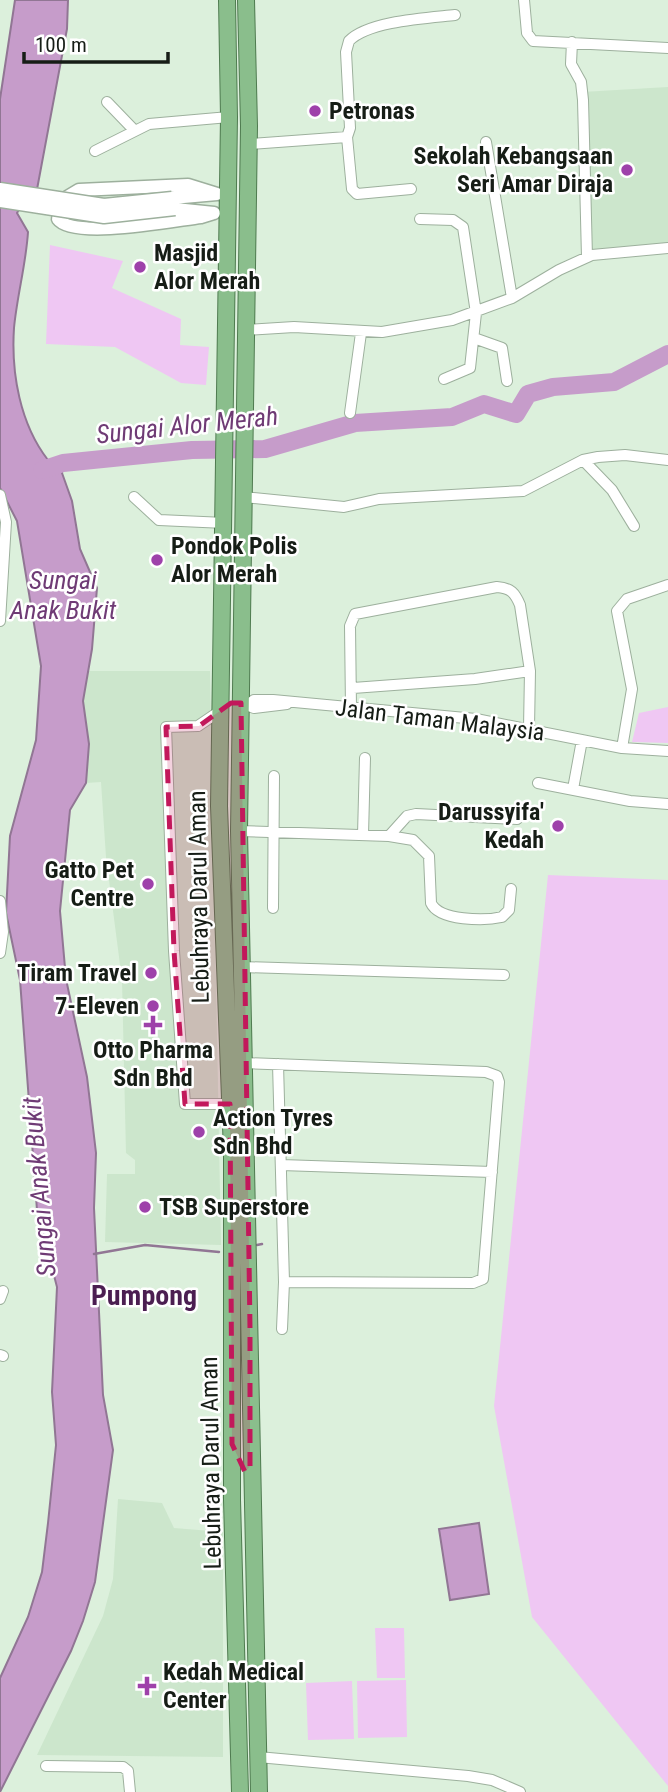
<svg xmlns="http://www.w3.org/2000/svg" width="668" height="1792" viewBox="0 0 668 1792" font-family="'Roboto Condensed',sans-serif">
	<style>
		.built { fill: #cce6cc }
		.green { fill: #efc7f3 }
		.water { fill: #c69cca; stroke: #917694; stroke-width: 2 }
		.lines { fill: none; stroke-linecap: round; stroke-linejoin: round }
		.stream { stroke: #917694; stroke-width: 2.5 }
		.river { stroke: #c69cca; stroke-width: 18 }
		.minor-casing { stroke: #9db09d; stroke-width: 12 }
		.tertiary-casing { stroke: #9db09d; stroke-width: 15 }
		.trunk-casing { stroke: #4f7b50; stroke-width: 18 }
		.minor { stroke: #fff; stroke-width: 10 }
		.tertiary { stroke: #fff; stroke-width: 12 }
		.trunk { stroke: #8abe8c; stroke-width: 16 }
		.tertiary-bridge-casing { stroke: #9db09d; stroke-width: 15; stroke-linecap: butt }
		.tertiary-bridge { stroke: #fff; stroke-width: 12 }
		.marked { fill: #c2185b; fill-opacity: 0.2; stroke: #c2185b; stroke-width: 5; stroke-dasharray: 14 9; stroke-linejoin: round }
		.poi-dot { fill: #9e41aa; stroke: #fff; stroke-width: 2.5 }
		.labels { text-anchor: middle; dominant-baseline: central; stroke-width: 5; stroke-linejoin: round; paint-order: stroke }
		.poi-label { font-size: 24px; font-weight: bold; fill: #161d16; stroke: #fff; text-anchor: start }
		.street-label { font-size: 24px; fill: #161d16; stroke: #fff }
		.water-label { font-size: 26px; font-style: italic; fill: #6f3b75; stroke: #fff }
		.quarter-label { font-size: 28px; font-weight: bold; fill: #4b1e51; stroke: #fff }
	</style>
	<rect width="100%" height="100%" fill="#dcf0dc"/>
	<path class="built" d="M668,87V248L590,252L582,92Z
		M89,671H210L221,1245L105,1242L107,1174H135V1160L126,1153L122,980L106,857L101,782L86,783L89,744L83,701Z
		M118,1499L162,1503L174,1528L223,1532V1757L37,1755L103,1616L113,1579Z"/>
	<path class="green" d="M50,245L123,261L112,288L181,319L180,345L209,347L206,385L181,383L115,347L46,344Z
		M668,707V743L632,742L639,713Z
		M548,875L668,880V1786L532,1617L494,1406Z
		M375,1628H404L405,1678H377Z
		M406,1680L407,1737L358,1738L357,1681Z
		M352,1681L354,1739L308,1740L306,1683Z"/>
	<path class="water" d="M15,0H68L67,29L35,200L24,201L17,213L28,232C26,264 17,296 14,328C11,373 20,424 48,460L63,463L62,473L72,501L80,549L97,588L92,649L83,701L89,744L86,783L70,810L60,911L66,979L87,1077L96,1153L94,1208L103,1395L113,1450L95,1582L83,1621L71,1651L0,1792V1678L28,1617L42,1572L48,1523L56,1445L52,1392L57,1287L37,1210L20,980L6,913L10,836L36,740L41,666L17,521L0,488V99Z
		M479,1523L489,1594L450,1600L439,1529Z"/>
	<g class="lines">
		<path class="stream" d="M257,1245L262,1244
			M94,1254L145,1245L219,1252"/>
		<path class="river" d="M42,470L63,463L192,450L265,449L355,423L452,417L484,404L516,414L528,394L553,387L614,382L668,354"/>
		<g class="minor-casing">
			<path id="minor" d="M524,0L527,33L533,41L668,48
				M572,42L571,64L581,82L583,100L587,257
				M107,102L134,130
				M347,137L352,189L357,194L411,189
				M486,142L512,298
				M249,144L347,137L350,128L346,52L349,41C368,21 428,18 455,15
				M95,151L149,124L229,117
				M420,219L453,220L463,227L476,313L470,368L444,379
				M245,330L294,327L382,332L452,320L512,298L559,270L592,255L668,248
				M474,338L502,348L507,381
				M350,413L361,333
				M583,460L612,490L634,526
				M0,495L6,522L0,621
				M134,497L159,520L225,523
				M244,497L344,507L379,499L523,491L583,460L598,457L625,455L668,460
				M353,688L475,679L530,671
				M244,704L254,708L287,704
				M249,704L254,700H273L476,719L622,748L668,751
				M351,708L350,626L355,614L497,587C511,588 515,593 520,605L530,671L529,728
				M220,711L198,726L166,727L174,951L185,1104H230
				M622,748L632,689L617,611L627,599L668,585
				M538,783L630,801L668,804
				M573,789L582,740
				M239,831L389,836L413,840L429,856L431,903C439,921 485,921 502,917L509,910L511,889
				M363,835L365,758
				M389,836L407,816L416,814L517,819
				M0,901L3,932L0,953
				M273,908L274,776
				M242,967L504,975
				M244,1063L486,1072L497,1076L499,1082L483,1279L473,1283L284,1282
				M278,1064L284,1282L282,1329
				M281,1165L492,1172
				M0,1299L3,1291
				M0,1355L3,1356
				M258,1757L468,1776L492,1780L520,1792
				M46,1766L123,1767L128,1771L130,1792"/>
		</g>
		<g class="tertiary-casing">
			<path id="tertiary" d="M172,198L217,194
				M175,209L214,213
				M214,213L201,217C175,220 73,240 58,219L64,199L79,190L188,185L217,194"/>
		</g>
		<g class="trunk-casing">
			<path id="trunk" d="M227,0L229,117L219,806L232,1152V1500L240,1792
				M246,0L249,126L239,831L259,1792"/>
		</g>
		<use href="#minor" class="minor"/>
		<use href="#tertiary" class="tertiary"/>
		<use href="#trunk" class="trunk"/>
		<g class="tertiary-bridge-casing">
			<path id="tertiary-bridge" d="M0,189L104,205L172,198
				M0,201L104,217L175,209"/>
		</g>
		<use href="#tertiary-bridge" class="tertiary-bridge"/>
	</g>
	<path class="marked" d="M231,703H241L250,1328V1466L245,1472L232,1444L230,1104H185L174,951L166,727L199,726Z"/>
	<g class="poi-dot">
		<circle cx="315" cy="111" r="7"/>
		<circle cx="627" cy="170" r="7"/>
		<circle cx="140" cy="267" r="7"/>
		<circle cx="157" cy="560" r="7"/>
		<circle cx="558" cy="826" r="7"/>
		<circle cx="148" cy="884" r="7"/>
		<circle cx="151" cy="973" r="7"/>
		<circle cx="153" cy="1006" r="7"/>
		<path d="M149.5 1014.5h7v7h7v7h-7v7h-7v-7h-7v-7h7z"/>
		<circle cx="199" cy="1132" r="7"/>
		<circle cx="145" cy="1207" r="7"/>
		<path d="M143.5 1675.5h7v7h7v7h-7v7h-7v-7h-7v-7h7z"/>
	</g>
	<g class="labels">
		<g class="poi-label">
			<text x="329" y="111">Petronas</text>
			<text x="613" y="156" text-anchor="end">Sekolah Kebangsaan<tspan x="613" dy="28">Seri Amar Diraja</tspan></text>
			<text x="154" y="253">Masjid<tspan x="154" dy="28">Alor Merah</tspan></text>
			<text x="171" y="546">Pondok Polis<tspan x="171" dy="28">Alor Merah</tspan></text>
			<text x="544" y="812" text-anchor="end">Darussyifa'<tspan x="544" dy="28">Kedah</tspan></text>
			<text x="134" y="870" text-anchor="end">Gatto Pet<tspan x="134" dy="28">Centre</tspan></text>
			<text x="137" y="973" text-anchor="end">Tiram Travel</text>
			<text x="139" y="1006" text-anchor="end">7-Eleven</text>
			<text x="153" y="1050" text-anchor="middle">Otto Pharma<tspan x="153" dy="28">Sdn Bhd</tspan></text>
			<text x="213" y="1118">Action Tyres<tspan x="213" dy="28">Sdn Bhd</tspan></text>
			<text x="159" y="1207">TSB Superstore</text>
			<text x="163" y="1672">Kedah Medical<tspan x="163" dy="28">Center</tspan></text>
		</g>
		<g class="street-label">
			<text transform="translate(440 720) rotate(7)">Jalan Taman Malaysia</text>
			<text transform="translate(199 897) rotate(-91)">Lebuhraya Darul Aman</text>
			<text transform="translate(211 1463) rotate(-91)">Lebuhraya Darul Aman</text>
		</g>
		<g class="water-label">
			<text transform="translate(187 425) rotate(-6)">Sungai Alor Merah</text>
			<text x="63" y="580">Sungai<tspan x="63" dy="30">Anak Bukit</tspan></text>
			<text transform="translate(39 1187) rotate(-95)">Sungai Anak Bukit</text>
		</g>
		<g class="quarter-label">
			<text x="144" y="1295">Pumpong</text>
		</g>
	</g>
	<path d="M24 52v10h144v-10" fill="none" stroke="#161d16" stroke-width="3.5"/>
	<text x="35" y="52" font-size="21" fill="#161d16" stroke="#ffffff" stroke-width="5" paint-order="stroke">100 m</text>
</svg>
